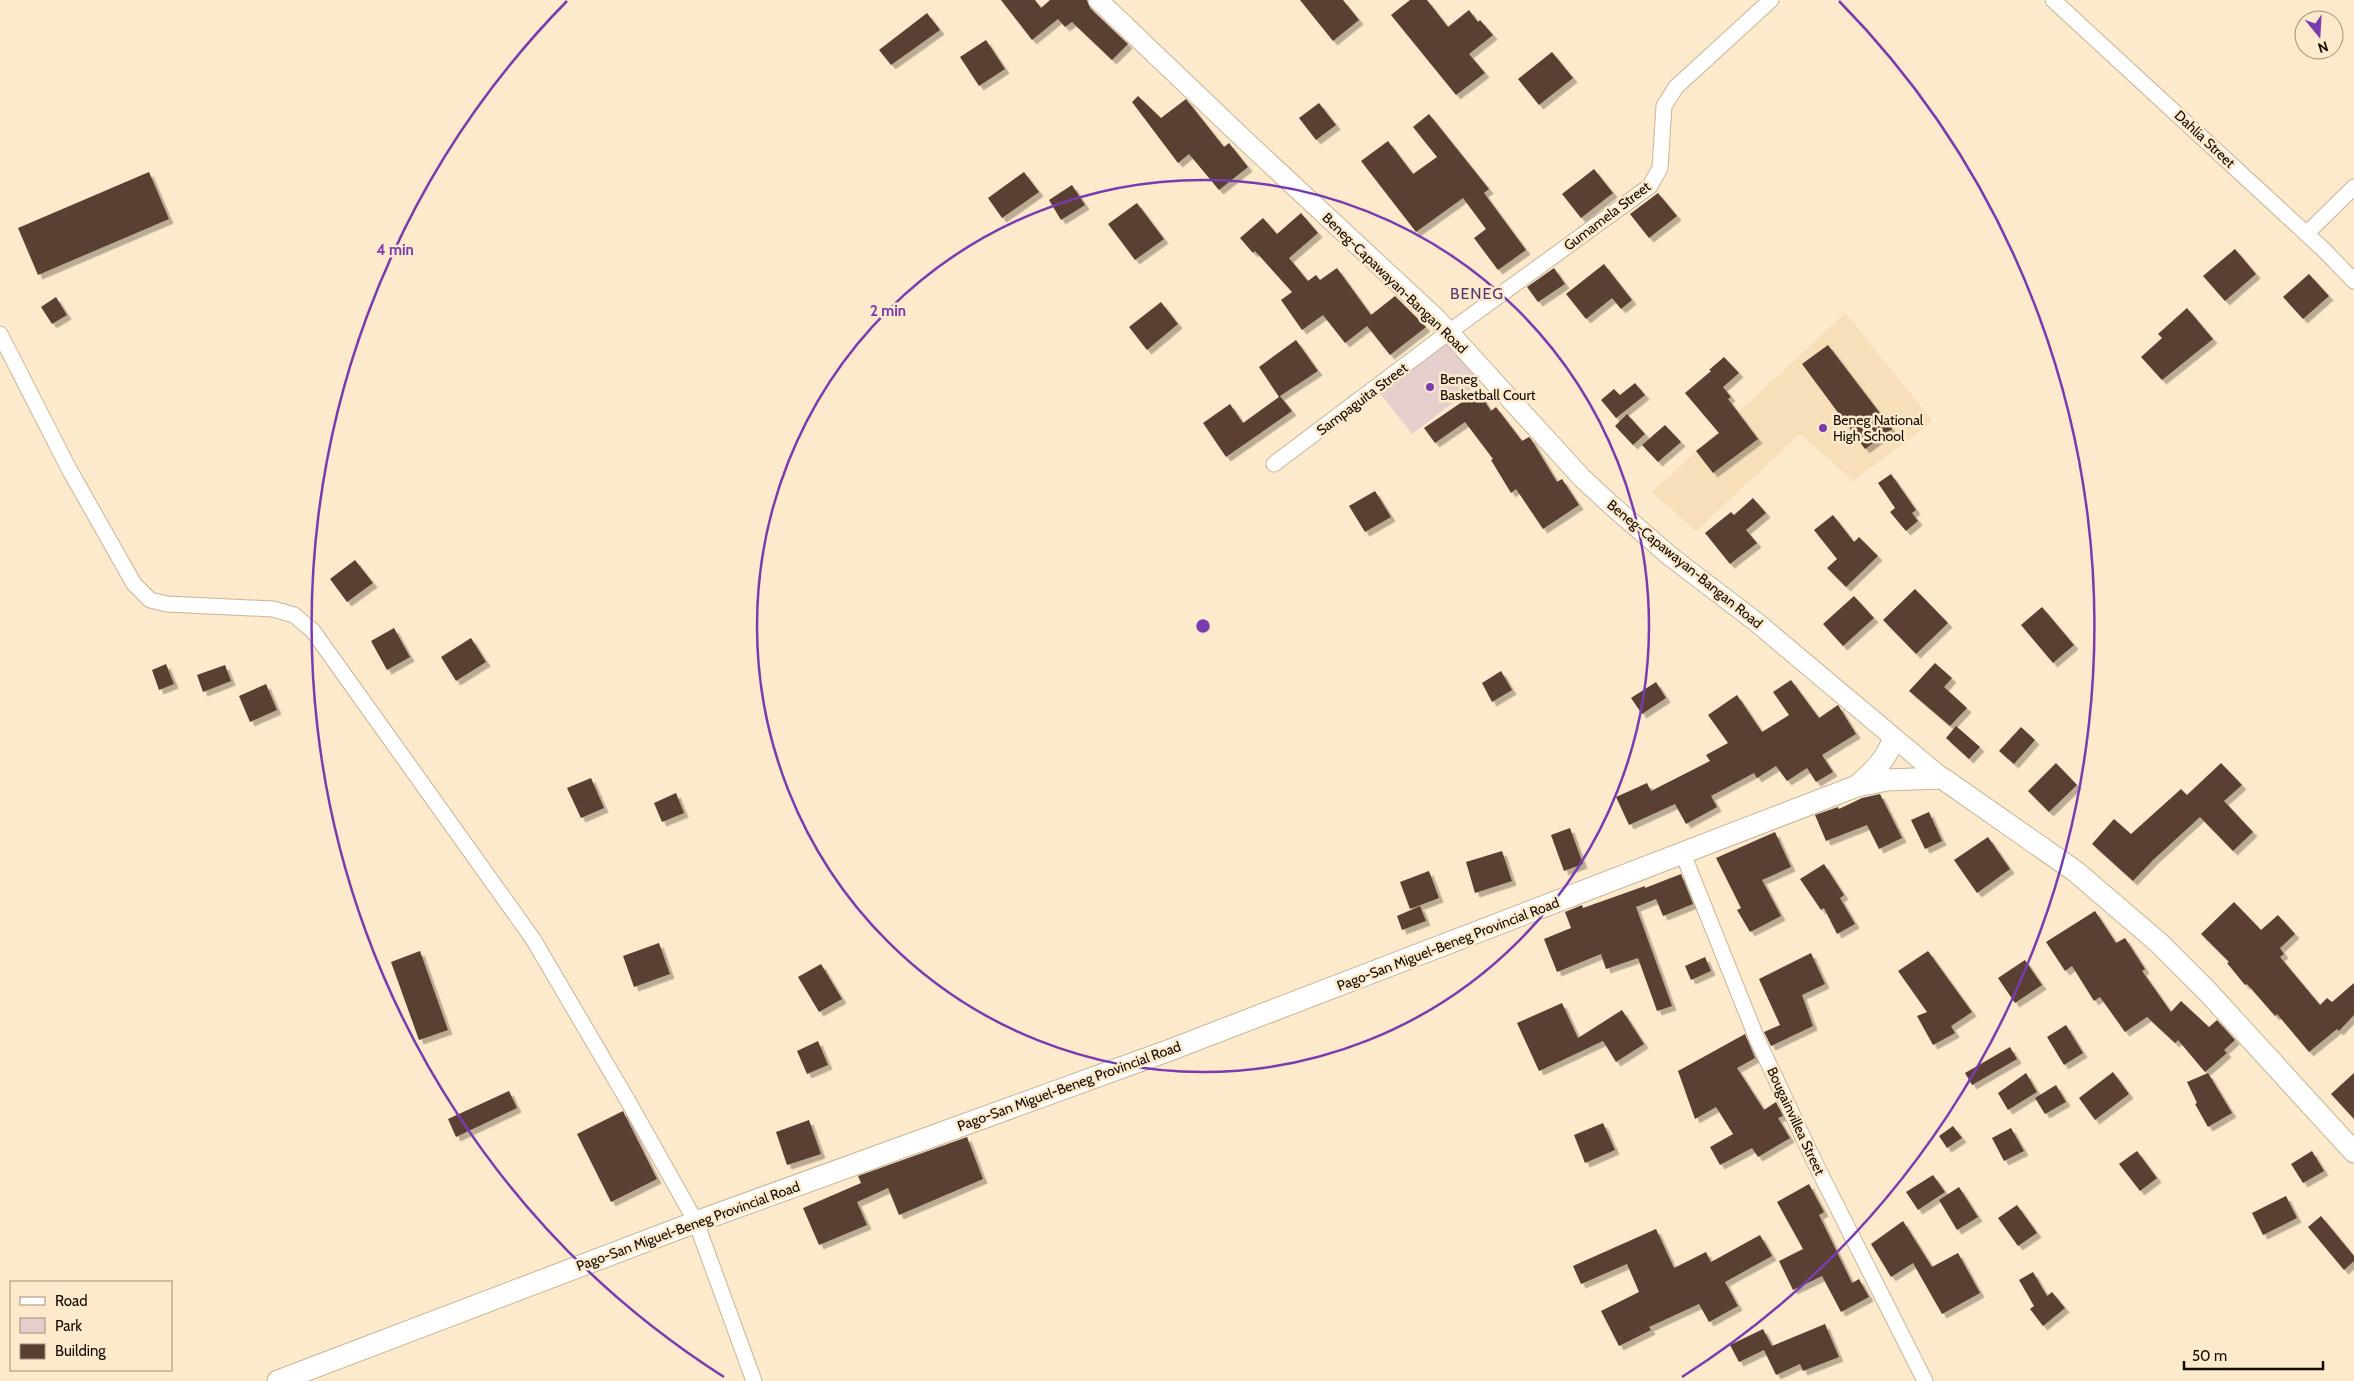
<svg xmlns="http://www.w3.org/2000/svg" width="2354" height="1381" viewBox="0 0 2354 1381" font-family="Cabin,sans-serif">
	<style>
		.built { fill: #f7dfba }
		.green { fill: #e5cfcc }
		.building { fill: #5a3f30; filter: url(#shadow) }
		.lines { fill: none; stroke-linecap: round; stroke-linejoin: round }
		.minor-casing { stroke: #c7b598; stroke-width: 17 }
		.tertiary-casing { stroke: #c7b598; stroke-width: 21 }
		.secondary-casing { stroke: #c7b598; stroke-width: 23 }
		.minor { stroke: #fff; stroke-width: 15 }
		.tertiary { stroke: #fff; stroke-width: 19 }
		.secondary { stroke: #fff; stroke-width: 21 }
		.ring { fill: none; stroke: #793bb0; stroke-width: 2.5 }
		.poi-dot { fill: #793bb0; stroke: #fde9cb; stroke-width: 2 }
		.labels { text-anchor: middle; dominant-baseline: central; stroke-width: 5; stroke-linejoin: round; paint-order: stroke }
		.street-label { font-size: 14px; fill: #100a02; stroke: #fde9cb }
		.poi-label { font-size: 14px; fill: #100a02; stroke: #fde9cb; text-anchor: start }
		.quarter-label { font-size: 16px; letter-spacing: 1px; fill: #543771; stroke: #fde9cb }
		.centre { fill: #793bb0; stroke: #fde9cb; stroke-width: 2.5 }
		.ring-label { font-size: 15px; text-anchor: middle; font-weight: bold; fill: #793bb0; stroke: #fde9cb; stroke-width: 5; stroke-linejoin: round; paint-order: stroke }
	</style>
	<defs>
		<filter id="shadow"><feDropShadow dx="4.5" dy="4.5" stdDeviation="0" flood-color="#0004"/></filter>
	</defs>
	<rect width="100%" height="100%" fill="#fde9cb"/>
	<path class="built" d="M1845,313L1933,421L1853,481L1800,434L1696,531L1652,492Z"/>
	<path class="green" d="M1449,342L1480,382L1412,434L1380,393Z"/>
	<path class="building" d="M1001,0H1035L1041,8L1050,0H1087L1090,8L1128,44L1112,60L1072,22L1065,27L1058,19L1032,40Z
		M1300,0H1343L1359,20L1333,41Z
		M1410,0H1427L1448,27L1469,10L1478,22L1480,20L1493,35L1469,54L1485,73L1456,95L1391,15Z
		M927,13L940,30L891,65L879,50Z
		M986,40L1005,69L979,86L960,57Z
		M1552,52L1573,78L1539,105L1518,79Z
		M1138,96L1161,118L1186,99L1224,147L1229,143L1248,167L1219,190L1189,154L1178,163L1132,102Z
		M1319,103L1336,125L1316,140L1299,118Z
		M1429,114L1489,189L1484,193L1526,250L1498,270L1474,238L1486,229L1463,198L1416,232L1361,161L1388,141L1413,174L1437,157L1413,127Z
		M1594,169L1613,193L1581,218L1562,194Z
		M149,172L169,219L38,275L18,228Z
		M1024,172L1039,192L1002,218L988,198Z
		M1072,185L1085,205L1061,220L1049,200Z
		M1658,193L1677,216L1649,238L1630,214Z
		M1137,203L1164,239L1135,260L1108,224Z
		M1301,213L1318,233L1289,258L1308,281L1316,275L1320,280L1337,268L1371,315L1395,296L1426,327L1390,355L1367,326L1345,343L1323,315L1302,330L1281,300L1292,292L1255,251L1253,253L1240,238L1263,218L1277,234Z
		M2235,249L2256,274L2225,301L2203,276Z
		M1604,264L1632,300L1621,309L1612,298L1586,319L1566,294Z
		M1554,268L1565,284L1538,302L1527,287Z
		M2309,274L2329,296L2303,319L2283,297Z
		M56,297L67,315L52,324L41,307Z
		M1161,302L1178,324L1147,350L1129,327Z
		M2187,308L2213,339L2162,380L2141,357L2162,338L2158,334Z
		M1296,340L1318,371L1280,396L1292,411L1226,457L1203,423L1230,404L1243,423L1279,397L1259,367Z
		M1828,345L1892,429L1865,449L1802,364Z
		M1724,357L1739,373L1723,387L1731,397L1728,399L1758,439L1713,473L1696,451L1719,433L1685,393L1711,371L1709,370Z
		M1635,383L1645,395L1616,418L1601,400L1614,389L1620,395Z
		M1478,391L1491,411L1496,407L1522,441L1529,437L1531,439L1557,482L1562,479L1579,505L1543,529L1516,489L1511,493L1491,460L1493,459L1465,422L1435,443L1424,428Z
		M1627,414L1645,434L1633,445L1615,426Z
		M1665,425L1681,442L1658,462L1642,445Z
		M1891,474L1916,510L1912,513L1918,521L1906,531L1890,512L1895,508L1878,483Z
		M1375,491L1391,517L1365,532L1349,506Z
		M1753,498L1766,513L1746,530L1757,543L1730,564L1705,533L1731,512L1734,515Z
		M1833,515L1854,542L1859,537L1878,556L1846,587L1827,568L1837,559L1814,530Z
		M355,560L373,583L347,602L330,579Z
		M1915,589L1948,623L1916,654L1883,620Z
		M1854,596L1874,618L1843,646L1823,624Z
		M2042,607L2074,645L2053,663L2021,625Z
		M394,628L410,657L387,670L371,641Z
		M471,638L486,662L456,681L441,657Z
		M1935,663L1952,678L1944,687L1967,708L1950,726L1909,691Z
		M166,664L174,684L159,690L152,670Z
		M225,665L231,681L203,692L197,675Z
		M1501,671L1512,690L1492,702L1482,683Z
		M1791,680L1819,718L1838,705L1856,734L1822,755L1833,772L1816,782L1807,768L1787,781L1776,766L1757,778L1754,773L1711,796L1717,807L1686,824L1675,804L1629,825L1616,797L1647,783L1651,791L1710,761L1706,755L1728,743L1708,715L1737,695L1762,732L1789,715L1773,692Z
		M1656,682L1666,698L1642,714L1631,698Z
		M266,684L277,710L250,722L239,696Z
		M1956,726L1980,747L1969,759L1946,738Z
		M2021,727L2035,740L2014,764L1999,751Z
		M2056,763L2077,785L2049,812L2028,791Z
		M2221,763L2242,785L2224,801L2253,832L2233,851L2200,817L2153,860L2133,881L2092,844L2114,819L2131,834L2181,789L2187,795Z
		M591,778L604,808L581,818L567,788Z
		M676,793L684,813L662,822L654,803Z
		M1880,794L1902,838L1879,849L1867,825L1826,841L1815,815L1838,807L1839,809L1862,798Z
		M1929,812L1942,841L1925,849L1911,820Z
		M1570,828L1583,864L1564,871L1551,835Z
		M1775,832L1791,867L1762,880L1781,916L1750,932L1737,910L1741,908L1716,858Z
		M1988,837L2010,869L1977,893L1954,860Z
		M1502,851L1512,881L1475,893L1466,862Z
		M1824,864L1844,895L1840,898L1855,924L1837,934L1824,908L1821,910L1800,879Z
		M1429,871L1439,898L1410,909L1400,882Z
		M1681,874L1693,904L1663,916L1656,899L1636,907L1672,1006L1657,1011L1638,958L1606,969L1601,954L1557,972L1544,939L1571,928L1565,912L1582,905L1583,908L1645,886V888Z
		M2234,902L2261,930L2278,915L2295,934L2280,948L2284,954L2280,957L2320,1005L2327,998L2332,1002L2354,983V1015L2339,1031L2337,1029L2309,1052L2277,1014L2275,1016L2247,984L2245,985L2227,963L2229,962L2201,934Z
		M1420,906L1426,921L1402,930L1397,916Z
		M2095,911L2116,943L2125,938L2145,969L2142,971L2171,1012L2181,1001L2209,1027L2217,1020L2235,1040L2224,1050L2227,1053L2205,1072L2178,1040L2175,1043L2147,1017L2125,1032L2100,997L2094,1001L2072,966L2065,971L2046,942Z
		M659,943L670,974L634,987L623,956Z
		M420,951L448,1030L419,1040L391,962Z
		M1928,951L1972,1012L1951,1026L1955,1033L1933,1045L1917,1016L1927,1012L1898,971Z
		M1811,953L1825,984L1802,995L1813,1026L1771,1046L1764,1032L1780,1025L1759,979Z
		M1705,957L1711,971L1691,980L1685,966Z
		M2025,960L2042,985L2015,1003L1998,978Z
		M821,964L842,999L819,1012L798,977Z
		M1562,1003L1578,1038L1622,1010L1644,1044L1616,1062L1603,1041L1539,1071L1517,1023Z
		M2066,1025L2083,1053L2064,1065L2047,1037Z
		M1745,1034L1755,1058L1737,1068L1764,1110L1776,1102L1783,1116L1778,1118L1790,1138L1758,1157L1752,1148L1720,1165L1710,1147L1733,1134L1716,1107L1695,1119L1678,1071Z
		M818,1041L828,1065L807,1074L797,1051Z
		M2010,1047L2017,1059L1972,1085L1965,1073Z
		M2113,1072L2129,1094L2095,1120L2079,1098Z
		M2026,1073L2037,1092L2008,1110L1998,1093Z
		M2208,1073L2232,1113L2208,1127L2195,1104L2197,1103L2187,1082Z
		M2354,1073V1119L2331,1094Z
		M2056,1085L2066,1102L2045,1114L2035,1098Z
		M509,1091L517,1108L456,1137L448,1119Z
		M623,1111L657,1179L611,1202L577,1134Z
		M809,1120L821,1154L787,1165L776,1132Z
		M1603,1123L1615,1150L1585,1163L1574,1135Z
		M1953,1126L1962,1138L1947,1148L1939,1136Z
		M2011,1128L2024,1151L2004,1161L1992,1138Z
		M967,1137L983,1179L899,1215L888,1188L857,1202L867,1225L819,1245L803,1208L861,1183L858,1176Z
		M2137,1151L2157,1178L2140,1191L2119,1164Z
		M2312,1151L2324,1171L2303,1183L2291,1164Z
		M1933,1175L1945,1192L1918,1210L1906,1192Z
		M1809,1184L1824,1212L1819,1215L1852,1283L1859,1279L1869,1297L1841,1312L1822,1276L1793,1290L1779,1261L1803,1249L1777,1202Z
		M1959,1187L1978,1217L1957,1230L1939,1200Z
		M2286,1196L2297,1218L2263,1235L2252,1213Z
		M2017,1205L2037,1233L2018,1246L1998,1218Z
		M2321,1216L2354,1256V1261L2344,1270L2308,1227Z
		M1903,1221L1932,1267L1958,1253L1980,1293L1942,1314L1913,1263L1891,1277L1871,1244Z
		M1656,1229L1674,1268L1706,1252L1711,1262L1760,1235L1772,1256L1725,1282L1738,1306L1709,1322L1699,1304L1649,1327L1651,1330L1619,1346L1601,1311L1639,1292L1627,1264L1581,1284L1573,1266Z
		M2033,1272L2047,1296L2052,1292L2065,1308L2043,1326L2030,1309L2034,1306L2019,1280Z
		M1825,1324L1839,1357L1803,1371L1800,1364L1776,1375L1764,1350L1739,1362L1730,1345L1763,1329L1772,1346Z"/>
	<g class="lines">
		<g class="minor-casing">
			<path id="minor" d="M2053,0L2325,251L2354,281
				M2306,234L2354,187
				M0,334L69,469L134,584L150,600L167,604L273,609L294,615L313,631L533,939L628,1101L696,1222L754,1381
				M1274,464L1449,332L1650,186L1660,168L1664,106L1676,87L1771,0
				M1683,854L1757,1039L1815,1163L1925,1381"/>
		</g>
		<g class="tertiary-casing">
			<path id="tertiary" d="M1098,0L1250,145L1437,319L1582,478L1610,504L1671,557L1755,621L1942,778"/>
		</g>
		<g class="secondary-casing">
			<path id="secondary" d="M1857,786C1873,772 1887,759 1893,739
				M278,1381L696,1222L1170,1050L1857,786L1887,780L1942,778L2075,871L2159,943L2208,992L2354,1152"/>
		</g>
		<use href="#minor" class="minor"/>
		<use href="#tertiary" class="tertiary"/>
		<use href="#secondary" class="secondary"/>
	</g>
	<g class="ring">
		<circle cx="1203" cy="626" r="446"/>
		<path d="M724 1377A891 891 0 0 1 567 1M1839 1A891 891 0 0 1 1682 1377"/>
	</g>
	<g class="poi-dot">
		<circle cx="1430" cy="387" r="5"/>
		<circle cx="1823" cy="428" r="5"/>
	</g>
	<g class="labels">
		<g class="street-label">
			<text transform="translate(2205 139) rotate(43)">Dahlia Street</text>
			<text transform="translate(1607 216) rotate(-37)">Gumamela Street</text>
			<text transform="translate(1395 283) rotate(44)">Beneg-Capawayan-Bangan Road</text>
			<text transform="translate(1362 399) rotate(-37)">Sampaguita Street</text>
			<text transform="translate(1685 564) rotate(39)">Beneg-Capawayan-Bangan Road</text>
			<text transform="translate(1448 944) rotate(-21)">Pago-San Miguel-Beneg Provincial Road</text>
			<text transform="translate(1069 1086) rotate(-20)">Pago-San Miguel-Beneg Provincial Road</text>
			<text transform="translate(1796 1121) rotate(65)">Bougainvillea Street</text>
			<text transform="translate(688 1226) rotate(-20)">Pago-San Miguel-Beneg Provincial Road</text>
		</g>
		<g class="poi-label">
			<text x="1440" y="379">Beneg<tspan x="1440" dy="16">Basketball Court</tspan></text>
			<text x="1833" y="420">Beneg National<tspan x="1833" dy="16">High School</tspan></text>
		</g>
		<g class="quarter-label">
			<text x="1477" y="293">BENEG</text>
		</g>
	</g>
	<circle cx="1203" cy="626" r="8" class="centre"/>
	<g class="ring-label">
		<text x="395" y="255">4 min</text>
		<text x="888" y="316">2 min</text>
	</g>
	<rect x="10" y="1281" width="162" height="90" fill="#fde9cb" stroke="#9e907b"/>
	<rect x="20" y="1297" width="25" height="8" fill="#ffffff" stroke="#9e907b"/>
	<text x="55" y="1306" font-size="15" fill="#100a02">Road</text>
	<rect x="20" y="1318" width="25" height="15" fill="#e5cfcc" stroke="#9e907b"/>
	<text x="55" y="1331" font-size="15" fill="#100a02">Park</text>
	<rect x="20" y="1344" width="25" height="15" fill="#5a3f30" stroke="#9e907b"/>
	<text x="55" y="1356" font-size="15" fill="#100a02">Building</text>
	<g transform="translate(2319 35) rotate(162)"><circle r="24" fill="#fde9cb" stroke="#9e907b"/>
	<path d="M0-4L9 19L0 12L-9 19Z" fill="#793bb0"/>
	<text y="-8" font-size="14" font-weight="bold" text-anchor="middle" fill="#100a02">N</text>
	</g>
	<path d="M2184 1361v8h139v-8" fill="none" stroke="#100a02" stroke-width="2.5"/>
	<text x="2192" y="1361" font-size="15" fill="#100a02" stroke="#fde9cb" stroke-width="4" paint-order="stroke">50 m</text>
</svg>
